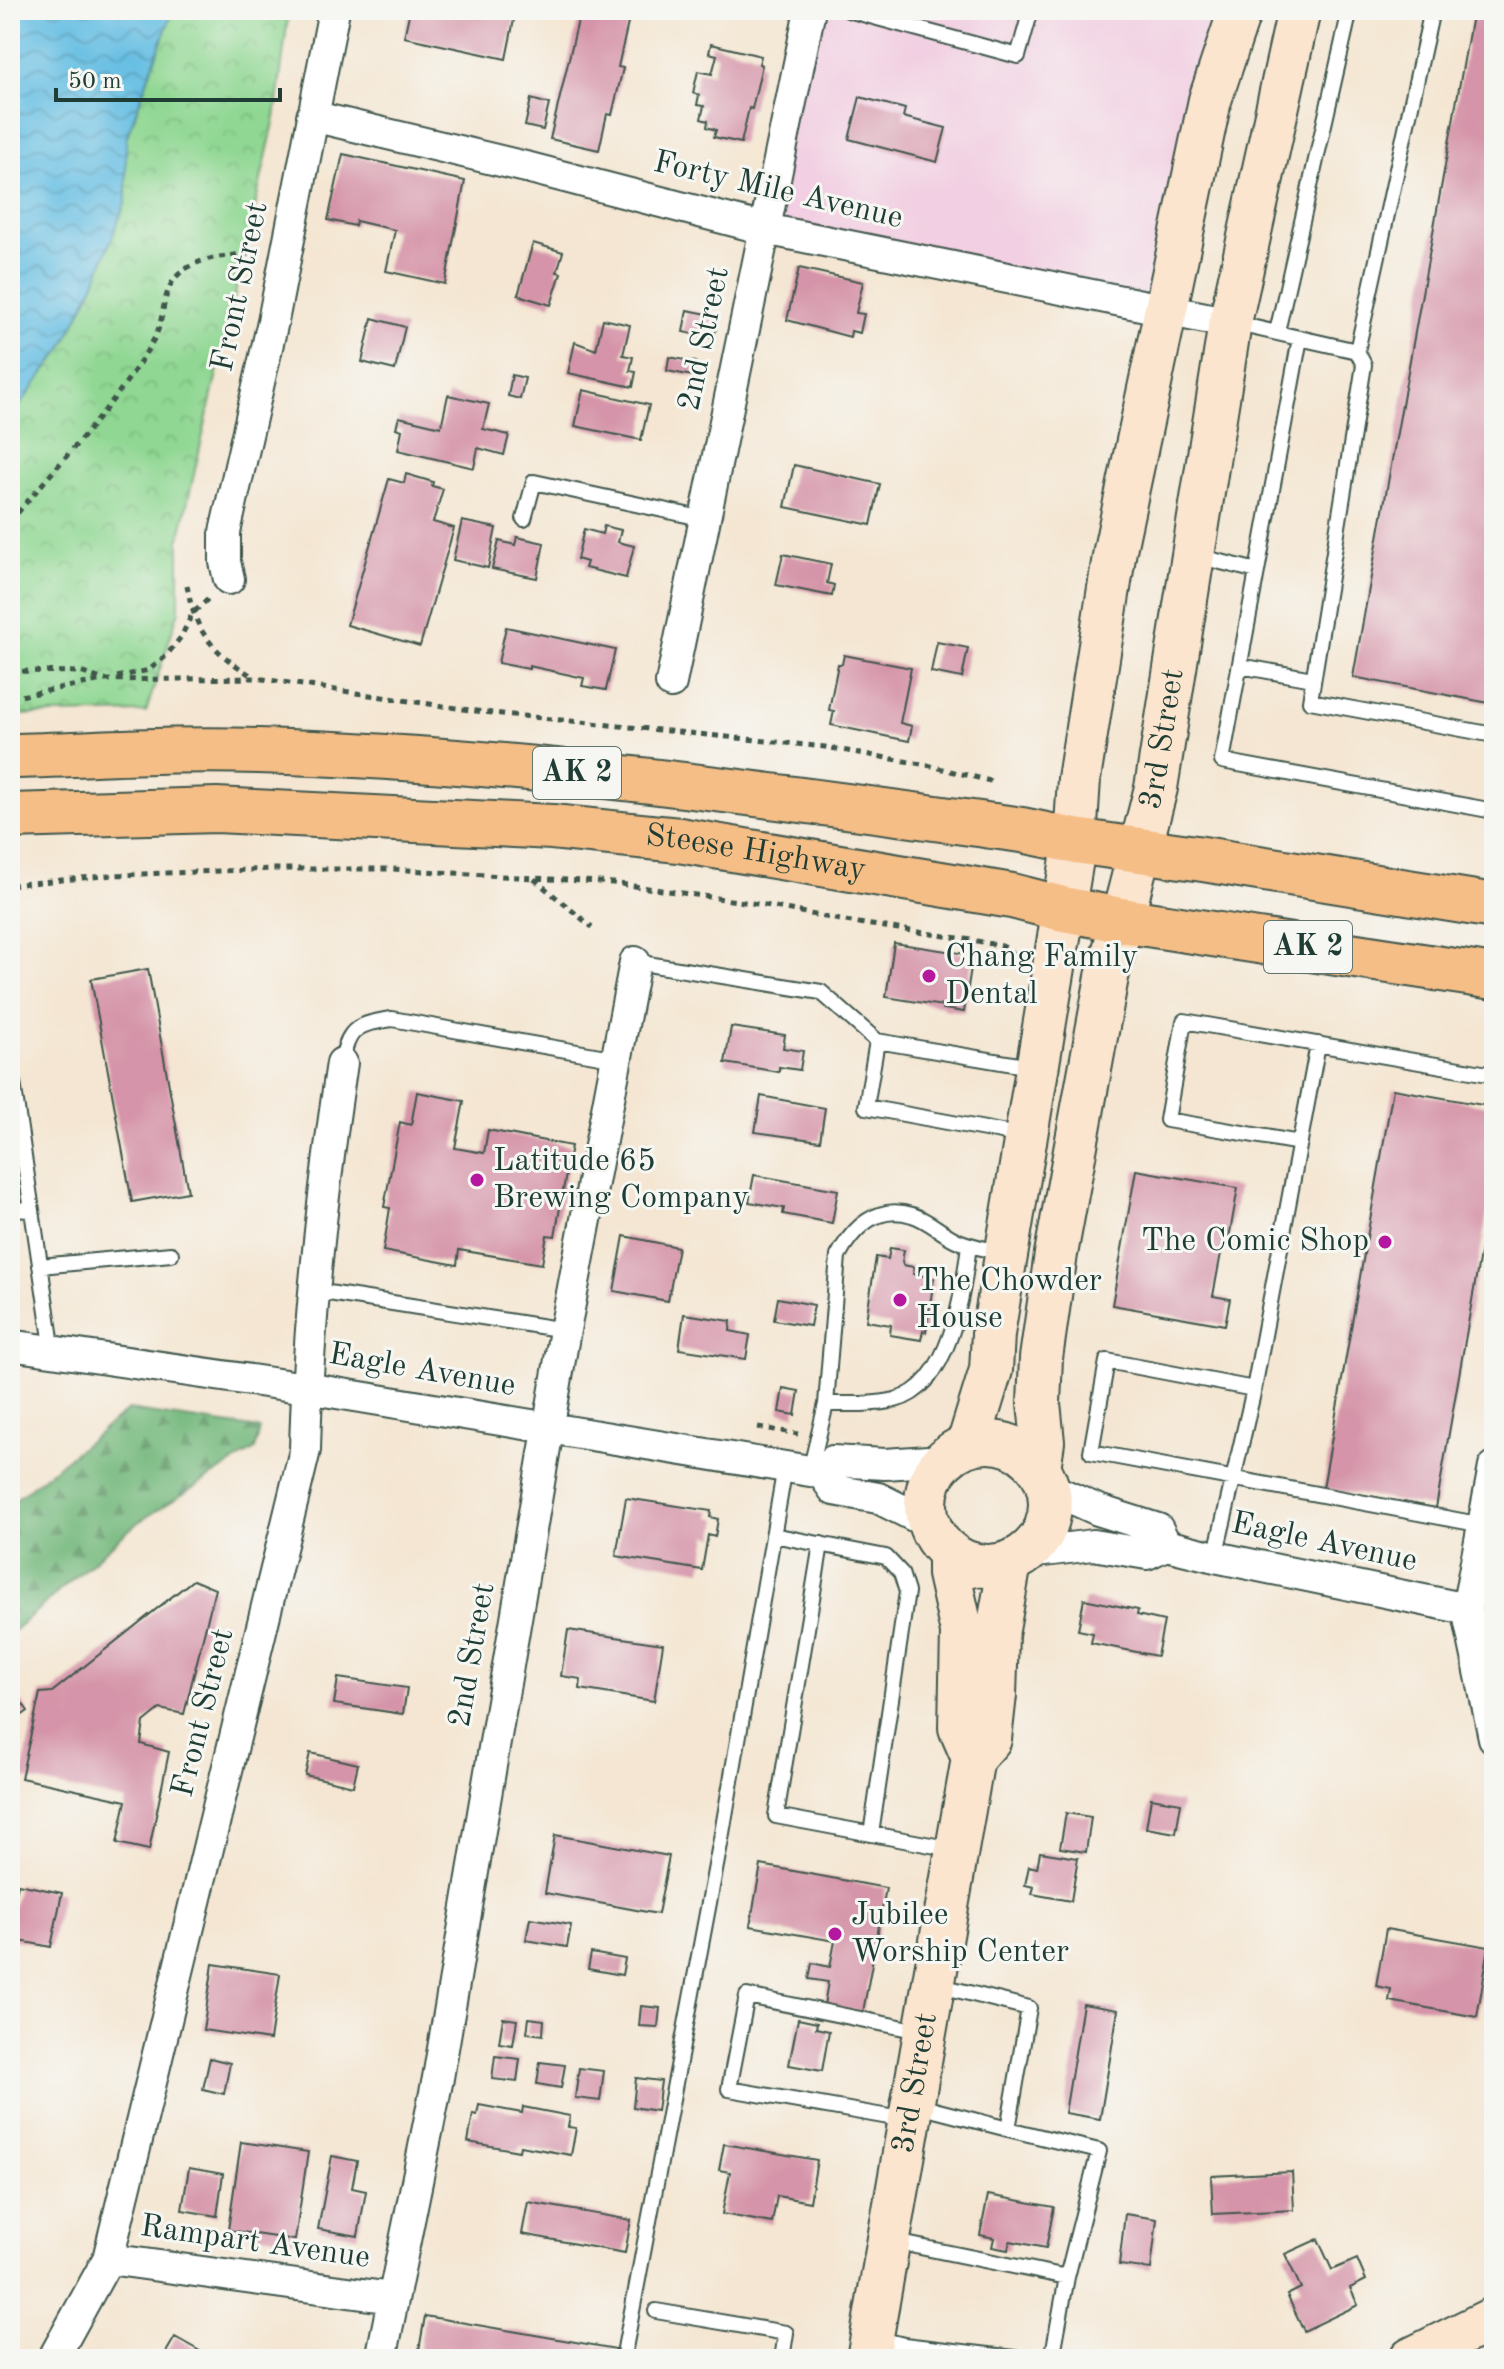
<svg xmlns="http://www.w3.org/2000/svg" width="1504" height="2369" viewBox="0 0 1504 2369" font-family="'Old Standard TT',serif">
	<style>
		.built { fill: #f2cfe2 }
		.forest { fill: url(#forest-firs); stroke: #497a58; stroke-width: 2 }
		.park { fill: url(#park-crowns); stroke: #578a63; stroke-width: 2 }
		.water { fill: url(#water-waves); stroke: #427e8c; stroke-width: 2 }
		.building { fill: #d594a9 }
		.lines { fill: none; stroke-linecap: round; stroke-linejoin: round }
		.lane-casing { stroke: #3f564c; stroke-width: 18 }
		.street-casing { stroke: #3f564c; stroke-width: 34 }
		.secondary-casing { stroke: #3f564c; stroke-width: 46 }
		.highway-casing { stroke: #3f564c; stroke-width: 48 }
		.path { stroke: #3f564c; stroke-width: 5; stroke-dasharray: 6 6; stroke-linecap: butt }
		.lane { stroke: #fff; stroke-width: 14 }
		.street { stroke: #fff; stroke-width: 30 }
		.secondary { stroke: #fbe5cf; stroke-width: 42 }
		.highway { stroke: #f6be87; stroke-width: 44 }
		.poi-dot { fill: #b5179e; stroke: #f6f6f2; stroke-width: 3 }
		.labels { text-anchor: middle; dominant-baseline: central; stroke-width: 6; stroke-linejoin: round; paint-order: stroke }
		.shield { fill: #f6f6f2; stroke: #60746d; stroke-width: 2 }
		.shield-label { font-size: 30px; font-weight: bold; fill: #1f3d34 }
		.street-label { font-size: 32px; fill: #1f3d34; stroke: #f6f6f2 }
		.poi-label { font-size: 32px; fill: #1f3d34; stroke: #f6f6f2; text-anchor: start }
	</style>
	<defs>
		<pattern id="forest-firs" width="22" height="20" patternUnits="userSpaceOnUse" patternTransform="scale(2)"><rect width="22" height="20" fill="#73b87c"/><path d="M5 1l3.5 6h-7zM16 11l3.5 6h-7z" fill="#5e9766"/></pattern>
		<pattern id="park-crowns" width="20" height="18" patternUnits="userSpaceOnUse" patternTransform="scale(2)"><rect width="20" height="18" fill="#8fd792"/><path d="M2 6a3 3 0 1 1 6 0M12 15a3 3 0 1 1 6 0" fill="none" stroke="#7bb97e"/></pattern>
		<pattern id="water-waves" width="16" height="10" patternUnits="userSpaceOnUse" patternTransform="scale(2)"><rect width="16" height="10" fill="#65bee3"/><path d="M0 5q4-4 8 0t8 0" fill="none" stroke="#539cb9"/></pattern>
	</defs>
	<rect width="100%" height="100%" fill="#f6f6f2"/>
	<filter id="ink" filterUnits="userSpaceOnUse"><feTurbulence type="fractalNoise" baseFrequency=".0125" numOctaves="2"/><feDisplacementMap in="SourceGraphic" scale="16" xChannelSelector="R" yChannelSelector="G"/><feConvolveMatrix kernelMatrix="1 2 1 2 8 2 1 2 1" color-interpolation-filters="sRGB"/></filter>
	<filter id="wash" filterUnits="userSpaceOnUse"><feTurbulence type="fractalNoise" baseFrequency=".006" numOctaves="4" result="noise"/><feDisplacementMap in="SourceGraphic" scale="32" xChannelSelector="R" yChannelSelector="G"/><feGaussianBlur stdDeviation="1.8" result="paint"/><feColorMatrix in="noise" values="0 0 0 0 0 0 0 0 0 0 0 0 0 0 0 0 0 1.4 0 .05"/><feComposite in="paint" operator="in"/></filter>
	<g filter="url(#wash)">
		<rect width="100%" height="100%" fill="#f4e6d2"/>
		<path class="built" d="M810,10H1223L1142,321L765,229Z"/>
		<path class="forest" d="M128,1410L260,1429L255,1449L137,1523L10,1634V1504Z"/>
		<path class="park" d="M173,10H289L275,118L179,540V610L146,712L10,715V418L62,349L126,201V139Z"/>
		<path class="water" d="M10,10H173L126,139V201L94,285L62,349L10,418Z"/>
		<g id="blocks">
			<path class="building" d="M410,10H516L506,59L404,37Z
				M1473,10L1494,15V704L1353,677Z
				M580,12L628,23L618,67L623,68L612,115L607,114L599,150L550,139Z
				M711,44L761,56L759,64L762,65L752,109L749,108L741,143L714,137L716,130L707,127L708,121L701,119L704,106L697,105L699,95L693,93L698,71L712,74L717,55L709,53Z
				M860,97L905,109L903,117L946,128L937,162L849,139Z
				M531,99L549,104L543,130L525,126Z
				M343,154L465,181L445,284L386,271L395,230L356,221L355,226L328,220Z
				M533,243L563,252L557,272L561,273L551,305L518,295Z
				M799,268L863,282L856,313L864,314L860,333L851,331L850,337L787,320Z
				M687,310L718,316L714,338L683,332Z
				M372,318L405,327L395,370L362,362Z
				M603,319L630,325L623,355L633,357L630,371L636,372L633,387L568,373L575,342L596,350Z
				M669,357L696,362L693,376L667,371Z
				M512,375L525,378L520,399L508,396Z
				M583,390L649,405L641,440L575,426Z
				M448,395L489,404L483,429L509,435L504,455L478,448L474,468L398,450L402,430L396,428L399,417L441,427Z
				M794,465L880,484L871,525L785,507Z
				M406,474L433,482L432,486L443,489L433,522L454,528L420,646L347,625L389,479L404,483Z
				M462,521L496,528L488,568L453,560Z
				M604,526L621,530L618,542L634,546L626,578L585,568L587,562L577,559L584,529L602,534Z
				M517,537L544,543L537,578L492,569L499,541L515,545Z
				M783,554L831,564L827,583L834,585L832,596L776,585Z
				M506,627L615,650L606,690L582,686L584,678L529,666V669L498,663Z
				M937,642L968,648L962,678L931,672Z
				M844,655L911,668L900,723L912,726L909,741L831,725L834,711L829,710L838,664H842Z
				M894,943L973,955L964,1012L943,1009V1006L886,997Z
				M148,969L188,1192L132,1202L91,979Z
				M731,1027L785,1035L783,1048L803,1051L800,1070L779,1067V1072L725,1063Z
				M1393,1089L1494,1107V1174L1436,1508L1323,1488Z
				M417,1092L464,1101L455,1148L484,1153L488,1130L571,1146L555,1236L547,1235L542,1264L459,1250L457,1265L383,1251L390,1208L384,1207L400,1122L411,1125Z
				M761,1096L825,1108L820,1141L755,1132Z
				M1136,1170L1238,1188L1229,1238L1224,1237L1213,1296L1230,1299L1225,1325L1112,1305Z
				M754,1175L838,1190L832,1223L783,1214L784,1208L749,1202Z
				M624,1236L678,1247L668,1301L614,1291Z
				M890,1248L904,1250L902,1262L903,1265L914,1267L913,1274L934,1278L926,1332L923,1331L921,1340L890,1335L891,1325L866,1321L876,1257L888,1259Z
				M778,1298L814,1305L810,1326L774,1320Z
				M684,1314L731,1321L730,1331L750,1335L746,1359L679,1349Z
				M783,1388L799,1391L795,1415L779,1412Z
				M626,1498L711,1511L710,1517L718,1519L715,1537L708,1535L702,1570L616,1556Z
				M193,1580L215,1589L184,1714L160,1709L144,1722L141,1744L169,1752L149,1850L117,1843L126,1801L21,1778L40,1693L52,1692Z
				M1084,1599L1138,1610L1137,1615L1164,1621L1157,1656L1091,1643L1093,1633L1078,1630Z
				M568,1630L663,1644L654,1701L580,1689L581,1679L561,1676Z
				M338,1678L407,1688L403,1714L334,1704Z
				M10,1687L28,1711L10,1724Z
				M310,1753L358,1764L353,1786L305,1775Z
				M1151,1798L1181,1803L1176,1833L1146,1828Z
				M1066,1813L1091,1817L1086,1852L1060,1848Z
				M555,1835L669,1856L658,1914L545,1893Z
				M1040,1852L1078,1858L1071,1901L1032,1894L1034,1887L1025,1885L1029,1866L1037,1868Z
				M761,1865L886,1888L863,2012L824,2005L828,1982L809,1979L812,1963L830,1967L835,1941L750,1926Z
				M18,1884L62,1893L51,1947L10,1939V1923Z
				M530,1918L571,1925L567,1947L526,1940Z
				M1386,1929L1489,1947L1477,2017L1389,2001L1391,1989L1376,1986Z
				M591,1953L625,1959L622,1975L588,1969Z
				M213,1964L280,1974L270,2040L203,2030Z
				M1083,2004L1118,2010L1100,2119L1065,2113Z
				M641,2006L660,2008L658,2027L639,2026Z
				M503,2018L517,2020L513,2045L499,2043Z
				M529,2018L544,2020L543,2035L527,2033Z
				M798,2019L817,2023L816,2028L829,2031L822,2071L789,2065Z
				M495,2056L520,2059L517,2082L492,2079Z
				M210,2058L230,2063L224,2094L203,2089Z
				M540,2062L565,2065L561,2088L537,2084Z
				M579,2068L604,2071L600,2101L575,2098Z
				M636,2078L661,2081L657,2111L633,2107Z
				M479,2105L522,2113L523,2107L570,2116L568,2127L576,2128L571,2155L520,2146L519,2151L468,2142L473,2114L477,2115Z
				M241,2142L308,2152L295,2240L228,2230Z
				M724,2144L817,2160L810,2202L777,2196L772,2223L722,2214L730,2172L719,2170Z
				M332,2156L357,2161L352,2188L366,2191L358,2236L318,2229Z
				M189,2168L223,2174L217,2216L182,2210Z
				M1292,2172L1294,2210L1213,2214L1211,2176Z
				M988,2195L1054,2207L1046,2248L1010,2241L1008,2250L992,2247L994,2238L980,2235Z
				M528,2202L631,2220L625,2253L522,2234Z
				M1125,2214L1157,2219L1151,2269L1119,2265Z
				M1318,2239L1332,2270L1357,2259L1366,2280L1350,2288L1358,2305L1304,2331L1287,2295L1301,2288L1285,2254Z
				M425,2316L616,2349L614,2359H435L418,2356Z
				M175,2337L214,2359H162Z"/>
		</g>
	</g>
	<g filter="url(#ink)">
		<use href="#blocks" fill-opacity="0" stroke="#3f564c" stroke-width="2"/>
		<g class="lines">
			<g class="lane-casing">
				<path id="lane" d="M848,10L1018,56L1031,10
					M1432,10L1357,351L1364,365L1310,701L1494,735
					M1233,323L1357,351
					M1277,332L1350,10
					M1300,338L1222,761L1494,811
					M524,519L534,482L705,519
					M1197,556L1257,571
					M1240,666L1313,679
					M635,962L821,992L877,1041L1036,1068
					M877,1041L866,1107L1023,1136
					M1318,1044L1254,1389L1107,1361L1091,1452L1483,1525
					M10,1062L53,1352
					M342,1063C347,1027 359,1024 392,1019L617,1059
					M1300,1143L1167,1120L1184,1021L1494,1075
					M10,1209L31,1210
					M40,1266L171,1254
					M316,1291L565,1330
					M826,1404C849,1404 873,1405 895,1400C951,1386 963,1292 969,1245
					M810,1471L826,1404L838,1256C853,1228 877,1204 912,1215C927,1219 941,1233 956,1240C971,1247 988,1249 1004,1253
					M773,1535L886,1557L901,1573L907,1592L871,1834
					M821,1544L776,1816L952,1849
					M1215,1557L1254,1389
					M937,1985L1029,2008L1008,2129L1099,2151L1067,2277
					M915,2105L1008,2129
					M906,2120L729,2089L747,1996L924,2032
					M891,2241L1067,2277L1052,2359
					M656,2311L786,2333L782,2359
					M876,2338L904,2345L1023,2359
					M623,2359L721,1839L785,1467"/>
			</g>
			<g class="street-casing">
				<path id="street" d="M312,116L530,168L765,229L1230,323
					M229,579L225,562V532L273,321L334,10
					M671,683L810,10
					M10,1345L306,1388L810,1471L822,1473L834,1490L878,1498L928,1523
					M1494,1467L1467,1609L1494,1738
					M822,1473L833,1461L885,1464L943,1460
					M1049,1488L1098,1510L1158,1529L1166,1545
					M1028,1553L1093,1545L1147,1554L1166,1545L1215,1557L1467,1609
					M108,2259L392,2298
					M53,2359L108,2259L305,1450C308,1323 323,1188 342,1063
					M381,2359L438,2078L565,1330L635,962"/>
			</g>
			<g class="secondary-casing">
				<g id="secondary">
					<circle cx="988" cy="1504" r="62"/>
					<path d="M968,1445L991,1370L993,1334L1075,841L1079,779L1115,550L1210,100L1240,10"/>
					<path id="s1" d="M1039,1468L1043,1442L1039,1403L1041,1358L1056,1254L1107,977L1156,788L1230,323L1299,10"/>
					<path d="M949,1554V1574L962,1632L960,1728L973,1758"/>
					<path id="s2" d="M868,2359L973,1758L990,1739L995,1695L997,1635L1010,1563"/>
					<path d="M1411,2359L1494,2318"/>
				</g>
			</g>
			<g class="highway-casing">
				<g id="highway">
					<path d="M10,756C92,754 176,748 258,751C515,758 768,795 1022,830L1075,841L1203,859L1494,906"/>
					<path id="s3" d="M10,816L217,810L552,827L679,840L1012,896L1063,909L1121,920L1494,977"/>
				</g>
			</g>
			<path class="path" d="M10,522C57,465 118,403 154,339C165,320 161,293 177,276C197,256 224,257 251,253
				M187,585C195,635 214,652 255,678
				M10,671L80,672L105,680L256,678L483,712L825,747L927,765L994,782
				M117,677L149,670L166,656L181,637L192,614L211,596
				M10,698L103,680
				M534,879L592,927
				M10,885L114,875L275,869H392L613,883L765,905L845,921L972,940L1002,946L1009,949L1019,963
				M758,1427L798,1434"/>
			<use href="#lane" class="lane"/>
			<use href="#street" class="street"/>
			<use href="#secondary" class="secondary"/>
			<use href="#highway" class="highway"/>
		</g>
	</g>
	<g class="poi-dot">
		<circle cx="929" cy="976" r="8"/>
		<circle cx="477" cy="1180" r="8"/>
		<circle cx="1385" cy="1242" r="8"/>
		<circle cx="900" cy="1300" r="8"/>
		<circle cx="835" cy="1934" r="8"/>
	</g>
	<g class="labels">
		<g class="shield">
			<rect x="533" y="747" width="88" height="52" rx="6"/>
			<rect x="1264" y="921" width="88" height="52" rx="6"/>
		</g>
		<g class="shield-label">
			<text x="577" y="773">AK 2</text>
			<text x="1308" y="947">AK 2</text>
		</g>
		<g class="street-label">
			<text transform="translate(778 191) rotate(13)">Forty Mile Avenue</text>
			<text transform="translate(241 287) rotate(-78)">Front Street</text>
			<text transform="translate(705 339) rotate(-78)">2nd Street</text>
			<text stroke="none"><textPath href="#s1" startOffset="742">3rd Street</textPath></text>
			<text stroke="none"><textPath href="#s3" startOffset="748">Steese Highway</textPath></text>
			<text transform="translate(422 1371) rotate(10)">Eagle Avenue</text>
			<text transform="translate(1324 1543) rotate(12)">Eagle Avenue</text>
			<text transform="translate(473 1655) rotate(-80)">2nd Street</text>
			<text transform="translate(204 1713) rotate(-76)">Front Street</text>
			<text stroke="none"><textPath href="#s2" startOffset="280">3rd Street</textPath></text>
			<text transform="translate(255 2243) rotate(8)">Rampart Avenue</text>
		</g>
		<g class="poi-label">
			<text x="945" y="958">Chang Family<tspan x="945" dy="37">Dental</tspan></text>
			<text x="493" y="1162">Latitude 65<tspan x="493" dy="37">Brewing Company</tspan></text>
			<text x="1369" y="1242" text-anchor="end">The Comic Shop</text>
			<text x="916" y="1282">The Chowder<tspan x="916" dy="37">House</tspan></text>
			<text x="851" y="1916">Jubilee<tspan x="851" dy="37">Worship Center</tspan></text>
		</g>
	</g>
	<rect width="1504" height="2369" fill="none" stroke="#f6f6f2" stroke-width="40"/>
	<path d="M56 88v12h224v-12" fill="none" stroke="#1f3d34" stroke-width="4"/>
	<text x="68" y="88" font-size="24" fill="#1f3d34" stroke="#f6f6f2" stroke-width="6" paint-order="stroke">50 m</text>
</svg>
